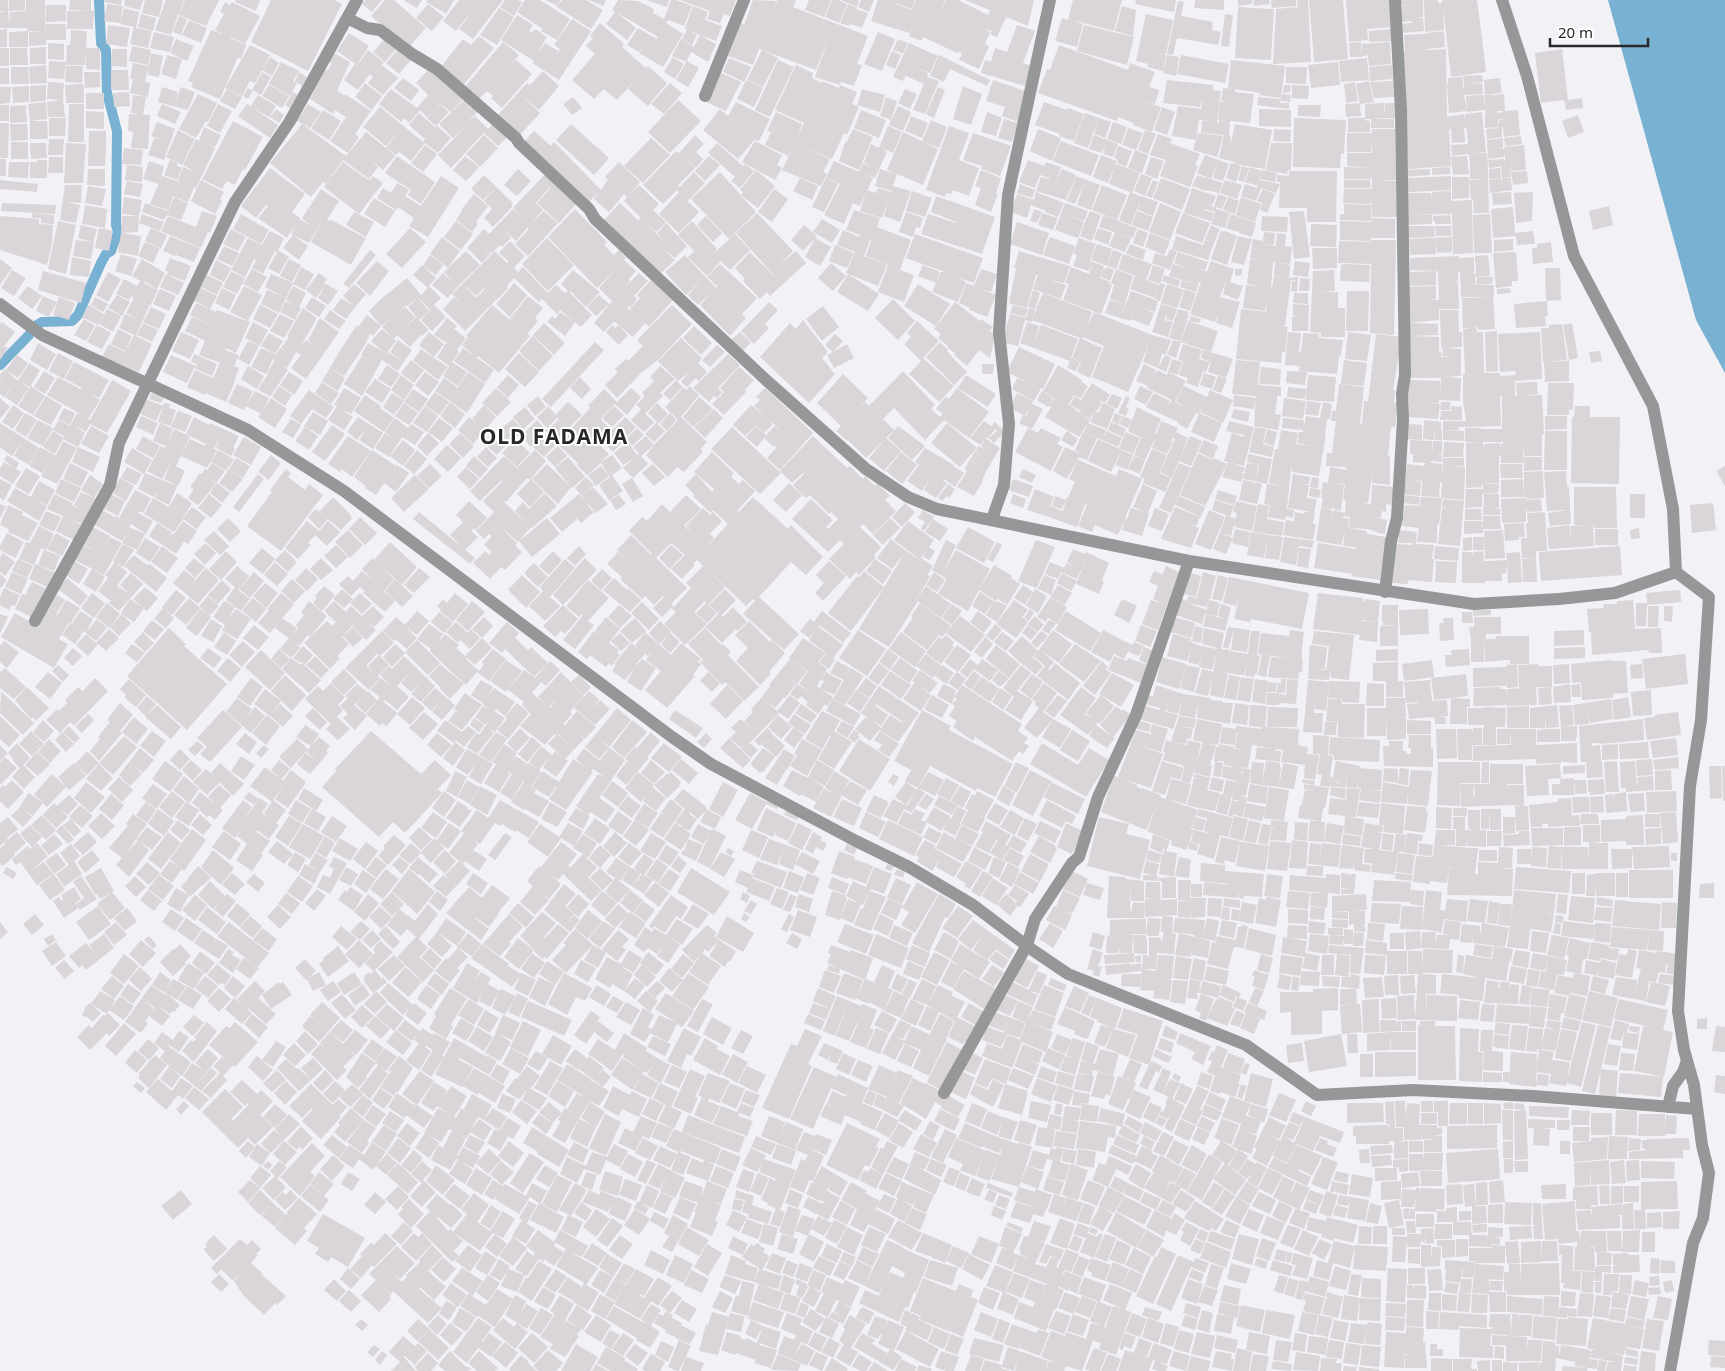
<svg xmlns="http://www.w3.org/2000/svg" width="1725" height="1371" viewBox="0 0 1725 1371" font-family="'Noto Sans',sans-serif">
	<style>
		.water { fill: #78b1d1 }
		.lines { fill: none; stroke-linecap: round; stroke-linejoin: round }
		.stream { stroke: #78b1d1; stroke-width: 10 }
		.building { fill: #d9d5d8; fill-rule: evenodd }
		.street { stroke: #959798; stroke-width: 12 }
		.labels { text-anchor: middle; dominant-baseline: central; stroke-width: 4; stroke-linejoin: round; paint-order: stroke }
		.district-label { font-size: 21px; font-weight: bold; letter-spacing: 1px; fill: #28282a; stroke: #fff }
	</style>
	<rect width="100%" height="100%" fill="#f2f2f6"/>
	<path class="water" d="M1608,0H1725V373L1696,320Z"/>
	<g class="lines">
		<path class="stream" d="M37,325L42,322L72,321L78,315L101,263L106,254L111,251L118,232L116,225L117,131L107,93L106,50L101,43L99,0
			M0,365L29,335"/>
	</g>
	<path class="building" d="M0,0H8L9,25L10,12L26,11V0H45L46,45L29,46V32L42,31H27V28H0V12H6L0,11Z
		M9,0H25V10L9,11Z
		M70,0H91V11L69,10Z
		M105,0H122L121,5L104,2Z
		M125,0H143L140,10L124,6Z
		M145,0H163L159,17L142,13Z
		M166,0H184L179,15L175,14L178,15L171,35L155,30Z
		M185,0H219L206,26L179,15Z
		M236,0H260L256,11L235,2Z
		M271,0H334L342,4L308,71L251,42Z
		M365,0H382L372,12L362,4Z
		M385,0H394L426,28L408,48L371,16Z
		M403,0H422L417,8Z
		M427,0H454L446,14L426,2Z
		M459,0H503L473,39L459,29L468,17H467L456,31L443,21Z
		M505,0H518L522,2L514,16L500,7Z
		M525,0H540L570,19L557,40L541,31L543,29L517,12Z
		M545,0H560L558,6Z
		M562,0H586L603,10L591,29L557,7Z
		M589,0H606L603,6Z
		M618,0L638,1L654,9L653,13L664,19L671,0H676L692,6L684,26L668,20L666,23L683,34L663,67L639,53L644,44L639,52L627,45L638,28L657,39L658,37L616,12L636,28L627,40L606,24L615,12L612,10Z
		M646,0H669L667,7Z
		M680,0H736L730,16L724,14L720,23L707,19L710,11Z
		M753,0L777,1L770,20L778,0H794L796,1L793,7L868,36L857,64L862,65L854,86L841,82L840,85L815,77L830,34L816,70L759,49L753,65L728,56L741,23L744,25Z
		M809,0H831L824,17L805,10Z
		M832,0H838L847,4L839,23L825,17Z
		M841,0H859L857,7Z
		M861,0H874L869,12L858,7Z
		M878,0H915L912,9L895,3V4L912,10L916,0H945L939,16L946,0H958L988,15L990,10L1006,17L997,37L990,34L992,31L984,28L990,32L985,44L989,46L979,69L959,60L962,54L958,51L957,53L923,37L930,22L921,41L909,36L912,28L909,33L871,21Z
		M965,0H1034L1028,26Z
		M1073,0H1122L1114,31L1072,20L1083,24L1077,47L1055,41L1062,18L1068,20Z
		M1136,0H1176L1174,12L1135,4Z
		M1195,0H1224V10L1194,8Z
		M1238,0H1252V4L1238,6Z
		M1253,0H1269L1270,4L1254,6Z
		M1271,0H1296V6L1272,8Z
		M1297,0H1308L1311,62L1273,64L1276,9L1297,7L1298,11Z
		M1309,0H1343L1348,59L1314,62Z
		M1346,0H1391L1393,27L1367,29L1368,40L1349,42Z
		M1400,0H1423V17L1417,18H1423L1424,31L1402,33L1401,24L1412,23V21L1401,22L1400,6L1406,5H1400Z
		M1424,0H1438V3H1442V0H1477L1483,46H1477H1483L1486,72L1451,77L1443,8L1444,30L1425,32Z
		M1178,1L1184,2L1181,16L1213,22L1212,30L1221,32L1218,45L1177,38L1173,55L1167,54Z
		M225,2L230,5L232,2L260,16L245,44L231,37L234,30L230,38L246,45L241,59L238,57L220,99L191,87L193,83L188,81L211,30L225,35L215,30L224,14L220,12Z
		M107,4L123,6L120,23L104,21Z
		M428,4L444,17L432,31L416,18Z
		M848,4L857,8L856,9L868,13L862,28L850,24L849,26L840,23Z
		M46,5H66V21L46,22Z
		M693,6L708,12L705,20L722,26L716,41L687,30L697,35L692,45L682,39L687,30L685,28Z
		M1122,6L1136,10L1133,36L1115,31Z
		M1238,7L1274,9L1271,60L1235,58Z
		M124,8L139,12L136,28L152,31L148,48L130,44L134,27L120,24Z
		M499,8L514,17L497,45L480,35Z
		M67,11H94L93,29H67Z
		M141,14L156,18L153,31L138,27Z
		M1146,14L1173,20L1166,54L1162,53L1166,55L1163,71L1147,67L1148,64L1136,61Z
		M1225,14L1233,15L1229,47L1221,46Z
		M517,15L533,25L529,31L532,33L535,29L547,37L537,54L545,43L558,51L554,59L560,49L554,45L572,19L591,31L559,80L532,63L534,61L501,40Z
		M179,16L187,19L181,35L173,32Z
		M189,20L207,28L201,43L182,35Z
		M600,23L624,44L622,47L646,68L648,66L667,83L648,106L628,89L636,79L617,100L604,89L594,99L572,80L595,54L586,46L593,38L590,36Z
		M46,24H66V40H46Z
		M108,25L130,28L127,47L106,44Z
		M1017,25L1035,31L1023,63L1032,66L1025,86L981,73L985,60L991,62L995,48L1007,52Z
		M1084,25L1134,37L1127,65L1077,51Z
		M7,29V47H0V30Z
		M1392,29L1393,41L1369,42V31Z
		M71,30L87,31L85,65H66L67,45H70Z
		M28,31V47H9V32Z
		M1444,31L1445,47L1427,49L1426,42L1427,50L1446,49L1447,117L1464,114L1465,120V114L1482,112L1486,152L1452,156L1451,145L1468,144L1467,130L1475,129L1466,130V128H1464L1465,142L1452,143L1451,129H1449L1451,166L1408,169L1403,51H1405L1404,35L1425,34V35L1426,33Z
		M154,32L174,37L170,52L150,48Z
		M878,32L895,39L882,71L864,64Z
		M349,33L369,46L357,65L337,51Z
		M700,35L716,44L708,62L691,52L686,62L672,56L681,39L694,47Z
		M479,36L494,48L461,88L439,69L463,39L471,45Z
		M386,37L398,47L385,62L373,52Z
		M176,39L194,46L187,61L170,53Z
		M898,39L908,43L903,54L893,50Z
		M503,42L519,55L512,63L516,60L532,74L502,108L491,98L493,96L487,91L479,99L464,88Z
		M1361,42L1362,57H1350L1349,43Z
		M1390,42L1391,64L1369,66L1368,56L1371,55L1362,56V44Z
		M48,43L64,44V60L48,59Z
		M909,43L938,56L930,73L910,65L928,73L927,77L939,81L925,114L913,110L924,84L906,76L903,81L893,77Z
		M250,45L270,55L255,83L238,75L250,81L242,96L225,88Z
		M1059,45L1128,70L1130,63L1155,72L1149,87L1159,90L1155,104L1144,101L1161,107L1152,132L1133,125V123L1118,117L1117,121L1038,93L1047,69L1050,70Z
		M132,46L151,50L148,65L129,61Z
		M46,47V64H30V48Z
		M0,48H9V66H0Z
		M10,48H27L28,65H10Z
		M86,48H100V70L86,69Z
		M112,49H127V67L111,66Z
		M398,49L411,60L399,74L386,63Z
		M1562,49L1568,100L1582,98L1583,108L1566,110L1564,100L1541,103L1535,53Z
		M368,50L384,62L374,74L382,65L398,78L383,95L368,83L373,77L370,74L358,90L344,80L355,64L357,66Z
		M762,50L778,58L763,87L747,80Z
		M892,51L901,55L895,69L886,65Z
		M151,53L163,56L159,77L148,75V69L145,82L150,83L148,97L130,93L133,79H130L133,63L149,66Z
		M334,53L350,62L337,91L344,95L340,102L345,94L371,111L355,134L359,137L348,153L330,141L346,117L335,110L333,114L310,99L325,70L327,71L332,64L329,62Z
		M167,55L182,59L176,79L161,74Z
		M939,55L990,80L987,86L950,69L944,82L930,76Z
		M1167,55L1179,57L1176,76L1163,73Z
		M1181,55L1229,64L1225,83L1177,74Z
		M270,57L279,63L272,76L262,70Z
		M673,57L684,64L675,79L664,72Z
		M729,58L751,67L744,82L723,72Z
		M1367,58L1369,80L1341,82L1339,61Z
		M778,60L794,67L770,117L755,110Z
		M1231,60L1285,66L1281,98L1259,95L1260,93L1228,88Z
		M49,61L66,62L64,79L48,78Z
		M687,61L699,68L688,87L676,80Z
		M281,62L299,71L293,81L297,83L290,96L269,84Z
		M1338,62L1340,85L1311,88L1308,65Z
		M46,65L47,83L30,84L29,67Z
		M796,65L813,73L812,78L822,83V81L839,88L838,90L840,85L857,92L852,104L859,107L847,135L844,133L832,159L797,145L830,159L823,172L827,174L821,186L782,170L795,143L788,156L765,145L771,132L767,131L776,112L802,124L798,136L804,123L775,110Z
		M1392,65L1393,79L1370,81L1369,67Z
		M66,66H83L82,83L65,82Z
		M431,66L464,98L451,112L441,104L427,117L420,110L409,123L404,118L401,122L379,104L391,89L417,108L428,95L434,101L416,83Z
		M11,67H28L29,84H11Z
		M1286,67H1307L1306,84L1286,83Z
		M0,68H9V84H0Z
		M111,70H128L129,90H111Z
		M543,71L559,86L539,110L521,95L540,113L519,136L497,116L527,83L530,85Z
		M84,72H100V87L85,88Z
		M262,72L271,77L261,95L252,90Z
		M299,72L307,77L302,86L295,81Z
		M719,72L741,82L726,111L704,101Z
		M1482,75L1483,82L1464,84L1463,76Z
		M1462,77L1464,92V84L1482,83L1483,94L1464,95L1467,111L1449,113L1447,84L1451,83H1448V78Z
		M403,78L419,90L411,101L394,88Z
		M1500,78L1502,93L1485,95L1484,80Z
		M746,80L763,88L754,107L737,99Z
		M993,80L1028,92L1018,122L1002,116L1005,107L986,101Z
		M1167,80L1213,85V90L1221,91L1217,123H1219V120L1225,121L1218,120L1220,102H1228L1221,101L1223,88L1235,89V92L1254,94L1250,123L1230,121L1229,136L1231,137L1230,148L1235,124L1272,130L1265,169L1235,164V162L1219,158L1224,135L1201,133L1202,121H1210L1199,120L1196,140L1172,136L1178,106L1201,109L1203,99L1200,107L1163,103Z
		M1369,81L1374,102L1360,104L1356,84Z
		M1393,81L1394,97L1374,98L1370,82Z
		M48,82L64,83L63,100L65,117H48L47,102L61,100L47,99Z
		M1355,82L1358,101L1346,103L1344,84Z
		M365,83L382,96L372,110L355,97Z
		M670,83L682,93L664,114L651,104Z
		M84,84V103H66L65,85Z
		M46,85V101L30,102V86Z
		M269,85L289,96L282,108L262,96Z
		M1284,85H1291L1290,92L1283,93Z
		M1292,85L1309,86L1308,99L1292,98Z
		M29,86V102L13,103L12,87Z
		M963,86L982,94L971,125L953,119Z
		M0,87H11L10,103L0,104Z
		M162,87L178,92L175,103L181,87L195,92L188,110L158,102Z
		M938,87L945,90L934,118L926,114Z
		M248,88L253,91L248,99L243,96Z
		M227,89L242,97L235,109L220,101Z
		M862,89L885,95L880,112L857,105Z
		M905,89L917,94L910,109L898,103Z
		M129,92L130,106L114,107L113,93Z
		M293,92L298,95L290,108L285,105Z
		M86,93H104V109H86Z
		M198,94L217,103L208,122L206,121L196,138L179,129Z
		M1282,94L1291,95L1290,102L1281,101Z
		M1504,94L1505,111L1518,110L1520,135L1504,137L1503,127H1502V137L1487,139L1486,129L1499,128V132V120L1504,119H1498L1499,127L1485,128V95H1496L1497,113L1503,112V111H1497L1496,95Z
		M133,95L146,97L143,115L131,113Z
		M258,95L276,106L269,117L253,108L278,125L270,138L238,116L247,104L251,106Z
		M1481,95H1484L1485,110L1467,112L1466,96Z
		M467,97L480,109L467,123L475,116L488,129L495,122L509,135L498,146L484,133L451,168L438,155L465,127L453,138L439,124Z
		M573,97L582,108L572,115L563,104Z
		M886,97L897,101L891,120L880,116Z
		M1258,97L1281,99L1280,103H1289V109L1257,105Z
		M678,100L701,121L670,153L648,132Z
		M46,102L47,119L30,121L28,104Z
		M736,102L770,119L759,141L755,140L756,138L738,159L703,130L720,109L728,116Z
		M1044,102L1067,110L1068,108L1084,114L1074,141L1059,136L1060,134L1035,125Z
		M1360,103L1361,116L1346,117L1345,104Z
		M1384,103L1385,118L1373,119H1394V128H1371V119H1365V104Z
		M1385,103H1395V118H1385Z
		M69,104H84V142H68Z
		M162,104L181,112L175,124L157,116Z
		M218,104L232,111L220,133L207,126Z
		M308,104L321,112L310,128L297,121Z
		M440,104L449,112L436,126L427,118Z
		M0,105H9V121H0Z
		M26,105L27,122L10,123V106Z
		M1298,105H1321L1320,117L1298,116Z
		M898,106L911,112L903,131L889,125Z
		M380,107L423,142L430,133L425,139L409,125L419,113L435,127L437,126L451,138L438,153L425,143L411,161L399,152L396,155L388,149L395,156L383,170L371,160L378,167L369,179L343,160L326,184L323,182L311,197L270,163L302,124L346,156L366,132L386,148L398,132L386,146L363,127Z
		M1162,107L1175,112L1167,135L1154,130Z
		M276,109L284,115L279,123L270,117Z
		M1259,109L1291,110V127L1259,126Z
		M323,110L341,121L329,140L311,129Z
		M861,110L886,120L879,138L854,128Z
		M86,111L104,112V129L86,128Z
		M987,112L1002,118L996,136L981,132Z
		M1085,113L1099,118L1093,134H1091L1093,135L1088,148L1074,143Z
		M129,114L150,115L148,149L131,148L133,132L128,131Z
		M1578,115L1584,132L1568,138L1562,121Z
		M911,116L928,123L922,138L905,131Z
		M49,118H66L65,136H49Z
		M1099,118L1111,122L1105,138L1094,134Z
		M1294,118L1346,120L1344,154H1341L1340,168L1293,167Z
		M1348,118H1365L1364,120L1370,121V132H1348Z
		M1004,119L1018,123L1012,142L998,138Z
		M931,120L947,127L939,148L922,141Z
		M30,121H47L48,139H30Z
		M233,121L263,137L245,170L243,169L235,185L227,181L222,189L202,179Z
		M157,122L175,129L164,160L148,155L154,138L162,140L151,136Z
		M1113,122L1127,127L1121,144L1107,139Z
		M0,123H9L8,158H0Z
		M10,124H27L28,140L11,141Z
		M571,124L609,158L594,175L556,140Z
		M888,126L902,132L893,153L882,148L887,152L875,178L863,173L873,178L860,206L853,203L844,224L824,215L840,184L826,178L834,161L859,172L863,163L870,166L864,162L871,144L879,148Z
		M949,126L969,133L959,160L979,168L969,196L953,190L951,194L946,193L945,197L926,190Z
		M204,127L221,135L215,147L205,143L215,148L196,188L194,187L188,202L173,196L168,210L150,204L162,176L180,182L178,180L183,167L196,172L183,165L196,139L199,141Z
		M1128,128L1143,133L1136,150L1122,145Z
		M853,129L873,137L859,170L839,161L845,142L846,143Z
		M1038,129L1061,138L1052,161L1030,151Z
		M1274,129L1291,130L1290,142L1273,141Z
		M1372,129H1395L1396,180L1378,181H1396L1397,217H1372V201L1371,204L1343,203L1344,189H1372V172L1371,179H1344V167L1372,168L1347,166V153H1372V142L1371,152H1347V133H1372Z
		M178,130L195,139L182,165L166,157Z
		M1145,130L1156,134L1148,154L1138,150Z
		M89,131H106V149H100H106L105,166H88Z
		M534,131L551,146L554,142L601,190L588,203L521,145Z
		M903,132L938,149L923,185L897,174L893,186L911,191L900,222L884,216L888,200L882,218L860,211L867,190L876,193L878,188L891,192L892,191L875,186L880,169L896,174L887,170Z
		M973,133L1011,146L1000,176L981,169L982,166L963,160Z
		M1198,133L1223,136L1217,157L1193,150Z
		M1158,134L1172,139L1170,143L1200,154L1195,165L1198,166L1190,187L1160,176L1166,160L1150,155Z
		M484,135L498,148L480,167L466,154Z
		M695,135L704,144L696,152L703,159L696,168L681,155L695,168L678,185L680,187L694,172L705,183L688,201L683,197L699,212L679,233L659,214L679,192L677,190L663,204L643,185L676,151L679,153Z
		M1094,135L1118,144L1113,157L1103,154L1106,142L1102,153L1089,149Z
		M1521,136L1522,144L1505,146L1504,138Z
		M651,138L670,155L643,183L624,166Z
		M1503,138V148L1498,149H1504V147L1524,145L1526,170L1511,171L1510,166L1511,177L1502,178L1501,167L1506,166L1489,168L1488,160L1504,159L1505,163V159L1515,158L1505,159V154L1504,157L1488,159L1487,140Z
		M49,139H64L63,155H48Z
		M755,141L782,155L777,165L782,168L775,180L742,162Z
		M1061,141L1099,155L1091,176L1053,161Z
		M11,142H28V159H11Z
		M30,143H46L47,158L31,159Z
		M66,143L86,144L83,183H64Z
		M717,143L743,166L745,164L754,171L740,188L731,181L735,177L708,153Z
		M1271,143H1292L1291,170H1288L1287,174L1266,170Z
		M425,145L437,154L423,172L411,163Z
		M1118,146L1132,151L1126,167L1117,163L1118,160L1114,158Z
		M124,148L143,150L141,165L122,164Z
		M1135,150L1148,155L1142,173L1128,168Z
		M1487,153L1488,166L1470,167L1469,154Z
		M1101,155L1117,161L1108,183L1093,177Z
		M1205,155L1229,164L1223,181L1213,178L1218,162L1211,179L1197,173Z
		M397,156L435,182L421,204L408,195L411,190L385,173Z
		M465,156L479,167L466,181L453,170Z
		M709,156L720,165L705,181L695,171Z
		M1467,156L1469,174L1453,175L1451,157Z
		M49,157H63V173H48Z
		M1151,157L1164,161L1157,179L1145,174Z
		M0,159H6V176H0Z
		M37,160H47V178H30V162H37Z
		M170,160L177,163V166L182,168L177,180L164,175Z
		M1028,160L1044,166L1046,162L1061,167L1056,182L1062,169L1076,175L1066,200L1036,191L1041,177L1049,179L1052,171L1049,178L1040,175L1035,188L1019,182Z
		M149,161L164,166L159,184L143,179Z
		M9,162H29L28,178L8,177Z
		M343,162L367,179L370,180L373,176L383,183L359,214L324,187Z
		M619,162L640,182L629,195L639,185L659,204L653,210L666,222L656,232L647,224L666,244L657,233L666,223L687,246L675,258L662,248L675,260L658,276L603,221L620,203L638,220L641,218L624,201L627,197L624,194L609,212L594,199L608,180L605,177Z
		M1231,163L1241,166L1236,182L1226,178Z
		M1116,164L1140,173L1132,193L1158,202L1153,216L1138,210L1140,202L1131,225L1119,220L1130,192L1109,184Z
		M127,165L143,167L142,182L125,180Z
		M1242,166L1249,168L1244,182L1238,180Z
		M1488,166V179H1470V167Z
		M1250,167L1262,171L1259,180L1280,184V182H1277V175L1289,176V171H1337L1336,222H1307V208H1279L1280,184L1276,193L1261,188L1256,201L1241,196L1245,184L1257,188L1258,186L1245,182Z
		M1450,167V174L1432,175V168Z
		M270,168L305,194L292,212L300,218L287,238L258,218L268,206L266,205L256,218L241,206Z
		M1500,168L1501,178L1489,179V169Z
		M88,169H105V186L87,185Z
		M518,169L531,181L517,196L504,185Z
		M1430,169V175L1404,177V170Z
		M756,170L775,186L758,208L741,195L743,192L740,190Z
		M981,170L1001,178L996,193L998,194L991,212L975,205L981,188L975,186Z
		M1262,170L1277,173L1275,182L1260,179Z
		M1527,171L1528,183L1513,185L1511,172Z
		M547,172L577,203L559,223L537,203L550,189L549,188L536,203L543,210L530,224L544,211L558,223L528,256L515,244L529,229L527,228L516,241L505,231L511,238L502,247L500,245L491,254L478,241L490,254L482,263L467,248L484,229L489,234L513,209L527,222L513,208Z
		M720,172L756,212L729,239L691,199Z
		M1141,174L1152,178L1145,196L1134,191Z
		M484,175L513,203L511,205L513,206L493,227L484,218L492,209L484,201L495,189L483,200L471,189Z
		M1197,175L1223,183L1219,193L1206,190V191L1192,186Z
		M441,176L459,188L428,237L409,226L414,218L398,207L396,210L377,198L383,188L391,193L397,183L409,190L405,196L421,206Z
		M1076,176L1100,185L1091,210L1077,205L1084,183L1075,204L1067,201Z
		M1451,176V190L1408,192L1407,178Z
		M1452,177H1469V198L1452,199Z
		M800,178L818,186L812,200L793,191Z
		M826,178L838,184L824,212L812,207Z
		M1161,178L1190,189L1182,210L1153,198Z
		M1501,178V183L1502,178H1511L1512,190L1490,193L1489,180Z
		M1488,179L1489,213H1474L1473,199H1471L1469,180Z
		M0,180L38,184L37,192L0,189Z
		M201,180L224,192L220,199L222,201L215,214L191,201Z
		M1153,180L1158,182L1152,198L1146,196Z
		M1225,180L1242,185L1237,199L1220,193Z
		M1344,180H1370L1371,188H1344Z
		M127,181L143,184L140,197L124,194Z
		M1020,184L1035,190L1032,198L1017,193Z
		M65,185H82L81,203L66,202L80,205L76,223L60,220Z
		M1102,185L1127,195L1117,220L1092,210Z
		M88,186L106,189L102,206L85,203Z
		M1192,188L1216,196L1212,206L1201,203L1214,207L1218,194L1227,197L1222,209L1216,207V209L1230,213L1225,228L1211,224L1215,212L1204,209V210L1214,213L1211,221L1184,213Z
		M321,189L339,201L327,220L330,221L331,220L366,238L351,265L311,242L324,217L309,243L291,234L299,219L312,226L302,219L308,208L317,213L309,208Z
		M774,189L788,199L772,222L758,212Z
		M1263,189L1275,194L1267,213L1260,210L1262,203L1257,201Z
		M912,191L932,198L925,217L906,211Z
		M1451,191V201L1472,200L1473,253L1453,254L1452,214L1406,215V193H1431L1432,198V192Z
		M1036,192L1064,203L1058,217L1045,212L1044,208L1043,210L1031,205L1027,218L1010,212L1017,194L1034,200Z
		M1511,192L1512,204L1493,205L1492,193Z
		M1533,192L1532,221L1516,223L1514,193Z
		M474,194L488,206L476,222L478,224L472,232L456,220L462,211L461,210Z
		M936,196L995,217L982,254L921,234L928,214L956,223V222L931,212Z
		M124,197L142,200L139,216L122,214Z
		M174,197L188,203L181,220L167,215L164,220L142,212L145,203L168,211Z
		M1228,197L1239,201L1235,214L1223,210Z
		M1241,197L1261,204L1255,222L1236,215Z
		M374,198L395,211L385,227L364,214Z
		M2,203L56,205L55,214L1,211Z
		M1065,203L1088,211L1084,221L1070,216L1084,222L1078,238L1055,230Z
		M1160,203L1181,212L1170,240L1149,232Z
		M1344,204L1372,205L1371,218L1395,219V238H1371V241L1340,240V221L1372,222V221L1340,220V214H1344Z
		M85,205L107,209L105,228L82,224Z
		M1609,206L1613,225L1593,230L1589,211Z
		M1513,207L1515,233L1533,231L1535,244L1517,245L1516,236L1493,238L1491,209Z
		M575,209L607,242L604,245L614,255L619,250L626,258L624,260L636,271L628,280L630,281L624,288L639,273L648,281L634,296L637,299L631,307L629,306L627,308L633,312L630,309L640,298L637,295L651,280L673,300L649,327L645,323L633,337L615,322H613L604,332L594,323L612,301L599,288L617,268L597,288L548,237Z
		M1034,209L1042,212L1037,223L1030,221Z
		M854,210L880,218L877,227L911,240L900,270L914,275L904,302L878,292L888,265L866,256L871,241L870,240L864,256L887,265L878,286L846,273L855,252L837,245L843,230L859,237L860,235L846,230Z
		M202,211L217,216L210,233L208,232L201,248L161,231L168,216L196,227Z
		M1090,211L1101,215L1092,241L1080,236L1085,222L1088,223L1085,222Z
		M1137,211L1153,217L1148,231L1132,225Z
		M1304,211L1310,257L1294,259L1289,212Z
		M354,212L374,222L366,237L346,225Z
		M906,212L923,218L920,228L916,227L913,237L899,232Z
		M32,213L54,215V224L41,223V218H32Z
		M757,213L793,251L779,265L796,251L806,263L770,296L767,292L760,299L743,281L745,279L735,268L750,252L780,282L736,233Z
		M1042,213L1058,218L1053,230L1038,225Z
		M1183,213L1210,223L1202,243L1175,233Z
		M142,214L164,222L160,231L139,223Z
		M241,214L269,230L261,244L233,229Z
		M1231,214L1256,223L1252,237L1239,233V231L1238,232L1226,228Z
		M1490,214L1492,253H1474L1473,215Z
		M1103,215L1131,226L1130,229L1131,226L1137,228L1133,238L1099,227Z
		M1407,215H1432V224L1407,225Z
		M1450,215L1451,224H1435V221H1433V216Z
		M0,216L39,219V224L53,225L52,243L47,265L0,250Z
		M122,216H139L138,232L121,233Z
		M706,216L722,233L713,242L697,225Z
		M1262,216L1288,217L1287,232L1261,231Z
		M822,219L840,230L832,243L813,232Z
		M58,221L76,225L66,274L48,269Z
		M456,221L473,234L461,250L444,237Z
		M692,221L717,249L713,254L735,234L750,250L730,270L721,261L707,276L688,257L694,251L678,235Z
		M1017,222L1049,233L1042,255L1010,244Z
		M1311,224L1337,225L1336,247L1310,246Z
		M81,225L97,229L93,242L78,238Z
		M804,225L817,236L803,251L791,240Z
		M1211,225L1220,229L1214,243L1205,239Z
		M1408,226H1434L1435,237L1409,238Z
		M1435,226H1451V236H1436Z
		M99,228L113,231L109,251L95,248Z
		M151,228L160,232L159,235L160,232L167,235L161,248L145,241Z
		M410,228L426,242L402,268L386,254Z
		M1098,228L1112,233L1108,245L1094,239Z
		M231,229L246,237L238,251L223,244Z
		M1138,229L1148,233L1143,247L1133,243Z
		M1221,230L1224,232L1225,231L1237,236L1227,265L1211,259Z
		M270,231L284,238L278,250L289,257L279,274L268,268L277,253L275,251L263,274L252,268L256,260L254,259L245,277L231,270L248,238L263,246L262,245Z
		M1115,232L1131,238L1125,252L1109,246Z
		M1264,232L1275,233L1274,245L1262,244L1276,246L1277,233L1286,234L1285,246L1292,247L1290,264L1273,262L1271,287H1272L1274,276L1279,277L1274,275L1275,262L1290,265L1289,278L1298,277V281L1291,280L1285,327H1288L1285,352H1282L1281,363L1236,359L1241,309L1266,312L1267,301L1265,311L1243,308L1246,285L1263,287L1247,284L1250,259L1256,260L1250,258L1253,239L1263,241Z
		M121,233L141,236L138,256L118,252Z
		M1150,233L1170,241L1164,255L1145,247Z
		M915,234L983,258L974,283L959,278L966,282L958,302L932,292L941,272H945L906,258Z
		M293,235L308,246L299,260L283,248Z
		M170,236L182,241L175,256L163,251Z
		M1176,236L1203,245L1205,240L1214,243L1208,260L1172,249Z
		M1238,236L1252,239L1244,265L1231,262Z
		M442,237L460,251L448,268L430,254Z
		M1050,237L1075,246L1069,264L1043,255Z
		M1452,237V252L1437,253L1436,240V254L1410,255L1409,239Z
		M547,238L574,265L548,291L522,264Z
		M815,238L831,247L820,266L805,257Z
		M1079,238L1096,244L1090,261L1093,262L1089,271L1073,266L1077,255L1073,254Z
		M1513,239V250L1494,252V240Z
		M76,240L94,242L91,259L73,256Z
		M1371,240H1396L1394,335L1370,333L1371,264L1338,263L1339,241L1371,242Z
		M182,241L200,248L194,262L176,255Z
		M510,241L525,256L514,268L519,273V271L523,267L548,293L556,285L565,293L568,291L561,284L573,270L600,292L586,307L573,294L574,293L571,292L570,293L592,315L581,327L560,310L557,314L542,299L539,302L514,278L507,286L508,288L497,300L484,288L476,296L464,285L476,298L485,289L496,300L465,331L443,309L454,297L466,308L452,294L495,251L507,263L508,261L499,253Z
		M145,242L160,248L153,263L138,256Z
		M1551,242L1553,262L1533,264L1532,248H1537V244Z
		M1097,244L1112,249L1107,266L1091,260Z
		M1130,244L1146,250L1143,260L1126,254Z
		M835,245L854,253L847,268L829,261Z
		M224,246L239,253L232,266L217,259Z
		M1312,248H1337V268L1313,269Z
		M1170,249L1177,251L1170,270L1152,263L1155,253L1169,257L1167,256Z
		M370,250L376,255L349,288L343,284Z
		M1113,250L1122,253L1116,269L1107,266Z
		M466,251L480,265L458,286L448,298L432,285L443,273L455,284L444,272Z
		M1019,251L1070,266L1064,283L1048,279L1066,285L1061,299L1033,289L1038,275H1036L1027,308L1009,303L1016,268H1014Z
		M1178,252L1208,262L1205,270L1195,267L1209,272L1207,271L1211,261L1234,269L1230,282L1243,286L1238,300L1223,294L1226,280L1220,297L1240,302L1232,328L1216,323L1219,312L1215,322L1190,314L1201,282H1199L1196,292L1180,287L1182,280L1190,283L1192,279L1190,282L1169,276L1173,264L1191,270L1174,263Z
		M1516,252L1518,281H1512V286L1496,288L1493,253Z
		M121,254L137,259L131,276L115,271Z
		M1123,254L1152,264L1146,280L1118,269Z
		M430,255L443,265L436,275L423,266Z
		M685,255L716,288L722,281L717,286L707,277L720,264L757,298L742,314L746,318L730,336L700,305L713,291L698,305L688,295L701,281L686,295L665,272Z
		M1488,255L1490,276L1475,277L1476,283L1470,284L1494,285V297H1461L1460,272H1458V281L1452,282H1458L1459,309H1439V320L1409,323V287L1436,286V299L1430,300H1439L1438,271H1442L1410,270V258L1459,256V258L1474,257V274H1476L1475,256Z
		M72,257L91,261L89,277L70,275Z
		M170,258L191,266L185,281L167,274L168,272L165,270Z
		M0,259L12,268L0,285Z
		M142,259L165,273L157,289L145,282L148,276L144,283L158,290L150,306L135,299L149,306L136,336L152,344L139,372L102,357L109,344L125,352L134,335L119,328L125,314L137,319L126,313L134,298L131,296L129,300L116,294L124,279L137,286L140,281L132,276Z
		M289,259L301,265L292,282L280,276Z
		M216,260L231,268L224,282L210,275Z
		M377,261L389,271L370,296L356,283Z
		M1295,261L1310,263L1308,277L1293,275Z
		M1093,262L1104,266L1100,278L1110,282L1109,284L1112,285L1101,314L1063,300L1069,284L1065,283L1071,267L1089,274Z
		M831,263L846,276L833,291L818,278Z
		M1344,264L1370,265L1369,282L1340,281L1341,265Z
		M422,265L436,278L429,286L441,298L434,305L446,317L432,331L421,320L430,310L417,296L418,298L407,306L406,305L394,316L405,307L415,317L401,332L416,317L429,330L422,336L421,335L410,347L397,335L394,339L382,327L390,319L381,326L369,311L381,299L407,278L421,295L428,288L413,275Z
		M923,265L940,272L936,283L918,276Z
		M1153,265L1165,269L1160,284L1148,280Z
		M301,267L314,274L305,290L293,284Z
		M1107,267L1114,270L1110,281L1101,277L1104,268L1106,269Z
		M1545,268H1560L1561,300L1546,301Z
		M252,269L267,277L258,292L243,284Z
		M981,269L997,274L991,292L978,288L996,295L987,317L969,310L970,308L959,303L966,283L974,286Z
		M1116,269L1133,276L1125,304L1110,299L1114,285L1122,288L1111,283Z
		M1235,269H1242V275L1235,276Z
		M12,270L26,278L14,296L1,288Z
		M1334,270L1335,291L1318,292H1338V308H1345V337H1321V333L1310,332L1313,271Z
		M43,271L86,283L81,303L38,290Z
		M231,271L245,278L237,294L223,287Z
		M1436,271V285L1410,286V272Z
		M108,272L121,279L108,302L96,295Z
		M319,273L327,279L324,283L326,284L316,298L306,290Z
		M166,274L184,283L178,295L160,287Z
		M271,274L293,283L279,313L261,304L267,290L282,296L265,287Z
		M848,274L879,294L868,311L837,292Z
		M207,275L223,283L217,295L201,287Z
		M1164,275L1180,280L1178,287L1162,281Z
		M1135,276L1159,285L1155,298L1130,289Z
		M1477,277H1493L1492,284H1477Z
		M1300,278L1310,279L1309,291H1299L1300,281H1303H1300Z
		M1292,281H1298L1297,292L1291,291Z
		M514,283L527,295L510,317L496,304Z
		M1160,283L1165,285L1160,301L1155,299Z
		M326,284L338,291L328,305L318,298Z
		M354,284L366,294L355,307L343,296Z
		M918,284L950,304L936,326L904,306Z
		M1167,284L1184,290L1177,308L1161,303Z
		M28,286L42,296L32,309L18,298Z
		M244,286L262,295L248,321L230,312Z
		M293,286L306,293L299,307L286,300Z
		M199,287L217,296L210,309L193,300Z
		M222,288L236,295L229,310L215,303Z
		M1510,288L1511,293L1497,294V289Z
		M160,289L176,296L169,311L153,304Z
		M1185,289L1196,293L1190,311L1179,307Z
		M1033,290L1040,293L1035,309L1028,307Z
		M1131,291L1158,301L1155,312L1141,307L1154,313L1149,326L1131,319V321L1120,318L1105,313L1110,300L1125,304L1122,314Z
		M1347,291H1369L1368,331H1346Z
		M1043,293L1092,312L1086,330L1094,312L1152,335L1171,340L1166,354H1162L1158,368L1143,362L1149,344L1128,392L1092,377L1104,346L1083,337L1082,339L1102,348L1090,378L1077,372L1081,362L1072,358L1080,338L1032,320L1036,310L1040,311L1036,309Z
		M1294,293H1308V304L1293,303Z
		M117,295L130,302L122,316L108,308Z
		M599,295L609,304L596,316L587,307Z
		M43,296L57,302L49,317L36,311Z
		M528,296L543,308L535,318L538,321L527,334L530,336L499,373L478,356L471,366L477,358L494,370L485,383L454,361L463,348L476,357L462,345L468,337L466,336L492,305L519,327L510,319Z
		M59,297L75,303L69,320L53,315Z
		M95,297L108,304L103,312L91,305Z
		M312,297L326,306L319,317L305,308Z
		M1493,297L1495,329L1478,330V327H1476L1477,332H1483L1484,373H1500V376L1516,375L1515,371L1500,372L1498,334L1540,332L1542,379L1515,381V396H1517L1516,383L1537,382L1538,394L1525,396L1542,395L1544,434H1542V456H1524L1523,446V463H1501V456L1499,455V483L1482,484V487L1466,488V443L1479,442H1465V428H1481V435V429H1502V396H1500L1501,426L1465,427L1464,424V427H1459V430H1443V421H1466L1463,401V374H1465L1463,329L1472,328H1463L1462,298ZM1502,436L1503,444H1501V450L1500,443L1484,444L1483,452V442H1502Z
		M341,298L355,307L346,319L333,310Z
		M418,298L429,311L419,320L408,307Z
		M893,299L915,321L898,340L875,318Z
		M286,301L301,308L295,320L280,312Z
		M1547,301L1548,316H1545L1546,326L1516,328L1514,304Z
		M769,302L778,310L765,324L769,328L754,344L741,331Z
		M955,302L980,321L981,319L993,327L990,331L995,335L990,358L979,350L967,366L954,355L956,354L947,347L948,346L938,338L941,334L934,329Z
		M196,303L216,312L217,310L250,322L236,353L226,348L225,350L239,355L234,366L220,361L239,368L234,382H235L226,402L206,393L205,395L187,387L195,370L213,378L220,363L199,355L205,341L211,344L185,331L192,317L211,325L190,315Z
		M1161,304L1177,309L1173,321L1166,319L1167,315H1166L1164,320L1173,322L1168,337L1152,332Z
		M1293,304L1309,305L1308,331H1292V317H1300L1293,316Z
		M89,305L104,314L98,325L82,317Z
		M260,305L278,314L270,328L253,319Z
		M672,305L692,324L658,360L641,373L617,398L605,385L618,372L615,369L626,359L628,361L643,346L637,340Z
		M1013,305L1028,309L1025,317L1010,313Z
		M823,306L839,327L822,341L806,319Z
		M151,307L166,314L159,329L143,322Z
		M303,308L317,318L301,346L306,340L313,344L308,340L320,318L339,332L306,379L291,368L301,355L296,352L287,368L281,364L288,370L270,397L258,389L268,374L277,379L267,373L275,360L273,359L266,374L251,367L261,348L276,355L280,348L290,354L281,348L289,337L287,336Z
		M1029,308L1035,310L1032,322L1025,320L1018,346L1002,342L1010,314L1026,318Z
		M107,309L121,316L113,332L99,324Z
		M1178,309L1189,312L1187,314L1189,315L1187,320H1184H1187L1181,341L1169,338Z
		M330,310L346,321L339,329L324,319Z
		M1440,310H1458L1459,332H1462V347L1446,348L1461,349V376L1444,377L1461,378L1460,401L1439,400V403L1426,402L1440,404L1438,419L1408,417L1409,401H1406L1410,380L1440,381V393L1441,378H1409L1410,336L1439,337V352H1441V357H1454L1442,356L1443,347L1441,348Z
		M560,312L575,322L565,336L547,322L552,316L555,319Z
		M280,314L294,321L284,338L270,331Z
		M367,315L381,326L373,336L370,334L369,336L365,345L344,376L330,368L341,349L357,325L364,329L359,326Z
		M1191,316L1201,319L1199,323L1189,321Z
		M447,318L457,326L454,329L466,338L457,350L459,352L449,366L437,357L446,343L452,346L434,335Z
		M84,319L95,326L86,341L74,335Z
		M803,320L828,352L822,358L835,374L809,403L760,357L790,323L796,329Z
		M917,321L939,341L923,358L954,386L939,402L909,374L921,361L904,344L911,337L907,333Z
		M1188,321L1218,331L1211,352L1181,342Z
		M2,322L15,332L4,346L8,348L0,360V324Z
		M253,322L268,330L260,346L245,338Z
		M1027,322L1039,326L1033,345L1041,325L1078,339L1071,358L1080,362L1076,371L1067,368L1070,361L1020,343Z
		M143,323L158,330L152,342L137,335Z
		M544,323L565,343L554,355L533,335Z
		M1410,323L1438,324V335L1410,336Z
		M1572,323L1578,358L1569,360L1563,325Z
		M1562,324L1567,360L1543,362L1541,328H1549V325Z
		M97,325L111,333L102,349L87,342Z
		M612,325L615,328L618,325L628,335L619,345L606,332Z
		M694,326L712,343L701,355L683,338Z
		M118,329L132,336L125,351L111,344Z
		M382,329L396,341L386,354L371,341Z
		M1497,331L1498,371L1486,372L1485,332Z
		M181,332L199,340L190,359L172,351Z
		M429,332L444,344L434,357L419,345Z
		M740,332L751,342L741,353L729,342Z
		M1288,332L1301,333L1299,352H1301L1303,333L1319,334V338L1343,340L1341,356L1339,355L1337,374L1299,371L1300,366L1285,365Z
		M1348,332L1371,335L1367,361L1345,359Z
		M269,333L283,341L275,354L261,346Z
		M835,334L843,341L833,352L847,344L854,358L834,368L827,355L833,352L825,345Z
		M1376,334L1402,337L1393,390H1395L1394,403H1398L1395,427H1391L1388,456H1390V485L1372,483V475L1368,503H1362L1371,504L1372,485L1395,487L1393,505L1386,504V512L1382,511L1381,518L1374,517L1387,520L1385,534L1377,533V532L1368,529L1349,528L1350,517L1344,516L1343,518L1349,519L1348,528L1367,531V534L1386,537L1380,580L1351,576L1352,574L1314,568L1318,543L1356,549V547L1343,546L1345,532L1341,545L1316,541L1321,508L1332,510V516L1333,510L1345,513L1346,501L1343,500L1345,484L1332,483L1344,485L1341,511L1333,509V505L1332,509L1321,508L1323,498H1321L1323,482L1328,483L1330,467L1347,470L1345,467L1326,466L1327,453H1332L1336,421H1331L1332,411H1336L1339,384L1364,387L1360,423L1362,424L1364,401H1368Z
		M533,336L553,356L539,371L519,351Z
		M681,338L702,358L698,363L707,372L699,381L696,378L687,387L681,382L689,372L678,381L658,361Z
		M398,340L412,350L404,362L390,352Z
		M1173,340L1181,342L1176,358L1167,355Z
		M248,341L259,346L249,365L238,359Z
		M595,342L604,350L551,407L542,399Z
		M940,342L948,350L947,351L954,359L967,372L954,385L926,357Z
		M38,343L56,354L47,370L30,360Z
		M368,343L387,354L388,352L404,362L398,371L382,360L362,396L344,384L362,356L371,361L361,355Z
		M1183,344L1202,350L1199,359L1210,362L1206,372L1203,371L1198,387L1186,383L1188,378L1179,375L1183,361L1178,360Z
		M717,345L725,352L710,367L702,360Z
		M1019,347L1055,364L1043,389L1041,388L1034,401L1012,389L1017,378L1029,383L1007,372Z
		M421,349L448,367L438,380L413,360Z
		M1203,350L1233,359L1226,378L1208,372L1211,362L1201,358Z
		M1600,351L1602,361L1591,363L1589,352Z
		M58,353L73,361L64,379L49,371Z
		M519,353L539,372L525,387L505,369Z
		M194,354L217,364L212,376L194,368L187,383L163,372L171,355L196,366L197,364L191,362Z
		M728,354L740,365L718,388L722,392L717,398L714,396L709,402L693,388Z
		M17,355L28,363L18,378L6,370Z
		M1165,355L1171,358L1166,372L1158,368Z
		M1172,359L1182,362L1178,375L1168,372Z
		M411,360L424,370L414,383L401,373Z
		M1236,360L1260,362L1257,392L1258,385L1281,387V396H1277V400L1271,399L1277,400L1275,414L1266,413L1281,415L1278,430L1254,426L1256,396L1232,394Z
		M1344,360L1367,363L1364,386L1341,384Z
		M1569,361V381L1545,382L1544,362Z
		M74,362L109,380L99,398L90,394L100,400L88,419L90,420L112,380L131,391L107,433L90,424L86,432L73,425L85,433L78,447L63,439L55,454L43,447L53,431L64,438V436L53,430L59,420L70,426L77,413L82,415L47,395L58,377L82,390V388L65,379Z
		M452,362L467,372L458,386L443,376Z
		M29,363L40,370L30,387L20,381L29,388L17,405L5,397L14,384L4,397L0,394V381L4,376L0,380V374L5,369L18,381Z
		M982,364H994L993,374H982Z
		M1144,364L1156,370L1153,378L1157,370L1167,375L1168,372L1186,381L1175,402L1186,408L1176,401L1184,386L1207,397L1210,390L1233,400L1223,423L1200,412L1203,406L1198,414L1196,413L1187,429L1177,423L1178,422L1146,407L1154,393L1170,401L1167,408L1172,400L1147,388L1148,386L1136,381Z
		M387,365L400,374L391,387L378,379Z
		M1058,365L1082,380L1081,382L1088,386L1081,398L1074,395L1068,406L1069,405L1090,420L1079,437L1045,417L1051,407L1049,406L1054,398L1043,391Z
		M248,366L264,376L257,389L241,379Z
		M660,366L675,379L660,393L663,396L645,414L654,422L644,432L631,420L641,409L636,405L645,396L642,393L654,381L650,377Z
		M739,367L754,380L745,390L746,392L724,415L712,404L724,392L720,388Z
		M1261,367L1281,369L1280,385L1259,384Z
		M330,368L345,378L338,391L322,381Z
		M44,371L55,378L45,394L34,387Z
		M903,371L935,405L931,409L940,417L943,414L936,409L945,397L949,399L957,388L989,412L969,438L944,420L925,440L894,408L883,419L873,409L894,430L866,458L848,440L847,441L836,431L841,426L817,403L843,374L868,398L855,412L865,402L869,406Z
		M1287,371L1307,372L1305,385L1286,383Z
		M289,372L303,381L294,395L280,385Z
		M425,372L439,382L428,396L415,385Z
		M468,372L485,384L467,413L435,391L444,378L457,387L456,390Z
		M1204,373L1216,377L1212,389L1200,385Z
		M401,375L414,385L404,400L391,390Z
		M508,375L519,385L508,398L497,387Z
		M966,375L996,394L988,407L958,388Z
		M1308,375L1336,377L1334,402L1306,400Z
		M1218,376L1227,379L1221,393L1213,390Z
		M580,377L591,389L582,399L570,388Z
		M375,379L391,389L382,403L365,392Z
		M676,380L683,387L670,400L663,394Z
		M322,382L339,393L331,404L315,393Z
		M1092,383L1110,395L1105,403L1103,402L1104,400L1103,402L1099,400L1102,403L1096,412L1098,413L1103,403L1115,409L1107,429L1090,422L1096,409L1090,419L1080,413L1081,411L1070,405L1075,396L1081,400Z
		M1548,383H1574L1573,410H1569V415H1547Z
		M237,384L253,391L247,404L255,391L269,398L262,412L271,398L287,409L275,428L258,417L261,414L246,406L244,410L228,403Z
		M31,386L45,396L33,415L18,406Z
		M279,386L292,395L285,406L272,397Z
		M690,386L699,395L681,417L707,442L701,449L703,452L684,472L677,467L668,477L646,455L654,445L641,456L648,464L633,478L623,468L635,457L623,465L614,453L628,442L637,455L639,453L633,447L646,436L654,445L678,420L665,407L684,387L686,390Z
		M1140,386L1153,392L1146,405L1134,399Z
		M1288,387L1307,389L1305,399L1287,397Z
		M344,388L361,398L351,414L341,409L353,417L344,430L328,420L337,406L334,405Z
		M496,388L511,402L497,416L482,403Z
		M631,388L641,397L627,415L615,404Z
		M765,388L813,433L780,470L767,458L777,447L775,446L774,447L764,438L757,447L746,437L756,426L767,436V434L775,426L785,436L772,422L771,423L773,424L764,433L756,425L745,436L733,425L751,405L765,416L754,406L760,400L756,397Z
		M413,389L428,399L419,412L404,402Z
		M604,389L617,402L601,418L602,421L612,430L625,417L636,427L613,452L602,441L599,444L609,454L601,462L612,455L622,468L612,475L623,491L609,500L599,485L610,477L601,463L587,475L577,465L578,463L558,445L572,431L570,430L590,408L588,406Z
		M309,390L334,407L326,418L312,409L301,424L290,416Z
		M1042,391L1053,398L1048,407L1037,400Z
		M435,392L449,402L439,415L425,405Z
		M151,393L164,397L161,403L149,399Z
		M392,393L404,401L394,415L383,407Z
		M1017,393L1033,401L1032,404L1043,409L1032,429L1019,423L1023,415L1026,417L1030,408L1025,416L1010,408Z
		M1112,394L1122,398L1117,409L1106,404Z
		M365,395L381,406L380,408L394,418L384,432L354,411Z
		M1234,395L1256,398L1254,409L1233,406Z
		M46,396L62,406L51,425L34,416Z
		M538,396L546,407L535,416L527,405Z
		M1126,396L1130,398L1126,407L1129,408L1126,416L1118,413Z
		M699,397L713,409L693,427L683,417Z
		M0,398L10,407L0,419Z
		M1284,398L1306,401L1303,419L1282,416Z
		M146,399L163,406L156,421L140,414Z
		M1307,401L1321,403L1318,416L1305,414Z
		M450,402L465,414L455,428L440,416Z
		M568,402L582,415L556,441L546,432L558,420L567,428L557,418L547,428L537,417L548,406L555,414L554,416Z
		M1323,402L1332,404L1330,419H1327L1325,434L1326,435L1319,476L1292,472V465L1290,478L1285,477L1290,478L1287,509L1294,510L1293,518L1286,516L1285,520L1268,517L1270,506H1273L1264,504L1267,484L1284,486L1269,483L1275,449H1278L1281,430L1298,433L1294,452L1296,444L1313,446L1297,443L1299,432H1303V430L1282,428L1283,418L1304,420V427L1306,416L1320,418Z
		M1441,402H1450V410H1440Z
		M164,403L170,404L169,408L176,410L171,426L158,422Z
		M404,403L418,413L409,425L395,416Z
		M657,403L668,414L658,424L665,431L654,442L645,434L657,422L648,413Z
		M13,405L24,413L13,429L2,422Z
		M484,405L496,417L473,444L458,430L469,417L481,428L472,419Z
		M425,406L438,416L427,432L413,423Z
		M614,406L624,415L612,427L602,418Z
		M1451,406L1462,407V420H1440L1441,411H1451Z
		M1575,406H1590V417H1620L1619,484L1571,483L1572,417H1574Z
		M525,407L535,419L523,429L513,417Z
		M1137,407L1161,419L1155,433L1157,434L1145,460L1134,455L1141,438L1144,439L1128,431Z
		M64,408L75,413L70,425L58,419Z
		M714,409L723,418L705,438L694,427Z
		M1234,409L1250,412L1248,422L1231,418Z
		M178,411L192,416L185,432L171,427Z
		M313,412L328,421L320,435L304,426Z
		M25,413L37,420L26,437L15,430Z
		M670,413L676,420L667,431L660,424Z
		M1115,413L1122,416L1118,425L1112,421Z
		M1199,413L1222,423L1214,442L1191,432Z
		M141,416L158,423L153,435L136,427Z
		M1123,416L1132,420L1128,428L1119,424Z
		M1545,416H1567V429L1545,430Z
		M194,417L209,425L205,432L210,423L239,436L233,448L235,449L231,456L216,448L219,439L214,449L217,450L207,468L181,456L190,439L205,446L206,444L186,434Z
		M358,417L383,433L373,449L359,440L366,429L357,440L347,432Z
		M395,418L408,428L411,424L424,432L415,445L402,437L406,431L389,457L375,448L385,433L396,440L385,432Z
		M439,418L453,428L442,442L428,432Z
		M291,419L301,425L293,438L282,432Z
		M513,419L524,431L507,444L498,431Z
		M38,420L53,428L43,446L27,438Z
		M537,420L547,431L531,447L521,436Z
		M1424,420L1441,422V430H1438H1442V440H1435V427L1434,440L1423,439Z
		M984,421L991,426L995,422L1005,432L994,443L989,438L997,431L995,429L988,439L986,437L980,445L970,438Z
		M1161,421L1178,428L1176,432L1188,438L1172,478L1160,472L1175,439L1173,438L1171,441H1173L1167,454L1152,448Z
		M1229,421L1254,427L1244,466L1228,462L1229,459L1228,462L1224,461L1232,433L1244,437V435L1226,431Z
		M1111,422L1126,429L1123,437L1108,430Z
		M0,423L39,448L29,465L14,456L22,442L12,456L0,447Z
		M160,423L173,429L166,446L153,441Z
		M947,423L977,448L960,467L931,443Z
		M1088,423L1106,430L1103,438L1107,431L1122,438L1118,447L1084,432Z
		M1408,424L1422,425V440L1407,439Z
		M332,425L345,434L325,461L312,452Z
		M91,426L109,436L99,453L81,444Z
		M898,426L925,446L912,460L888,438Z
		M305,427L318,436L309,450L295,441Z
		M732,427L781,473L760,494L711,449Z
		M1255,427L1266,429L1263,444L1274,447L1272,457L1249,452Z
		M637,428L644,435L632,446L626,439Z
		M1028,428L1038,433L1041,428L1061,438L1057,444L1063,447L1051,471L1015,452Z
		M174,429L185,434L184,437L185,434L190,437L176,466L185,471L178,486L164,479L172,460L162,479L147,471L161,446L165,448Z
		M1267,429L1277,432L1274,446L1264,443Z
		M1443,430L1464,431V441L1443,440Z
		M1067,431L1078,439L1073,447L1061,440Z
		M1545,431H1567V470H1544Z
		M494,432L507,444L497,455L485,444Z
		M1083,432L1097,438L1087,460L1079,457L1067,479L1053,471L1065,447L1081,454L1075,450Z
		M1126,432L1140,438L1133,454L1119,448Z
		M428,433L439,443L427,456L417,446Z
		M460,433L474,446L463,458L449,444Z
		M545,434L556,444L544,457L533,447Z
		M143,436L160,446L153,458L136,449Z
		M348,436L371,451L352,477L342,469L340,472L328,464Z
		M813,436L847,468L850,466L863,479L865,476L875,486L877,483L890,496L885,500L896,511L873,534L863,524L860,527L881,547L874,555L876,557L859,575L856,572L850,579L829,559L844,544L840,540L828,552L792,519L811,499L833,520L826,527L828,529L838,519L831,512L829,514L810,495L806,498L793,485L804,474L803,473L792,483L780,471Z
		M1190,436L1202,441L1191,466L1179,461Z
		M244,437L261,447L251,465L233,455Z
		M886,438L901,451L884,471L869,458Z
		M985,438L1000,448L987,470L970,460L975,451L984,457L976,451L978,446L985,449L981,446Z
		M516,439L530,453L517,467L502,453L509,446L510,447L509,446Z
		M1098,439L1122,450L1111,472L1088,461Z
		M403,440L415,450L403,466L390,456Z
		M1204,440L1218,446L1213,459L1198,452Z
		M1410,440L1432,441V454L1433,441H1442V454H1437L1442,455V462L1431,461V463L1442,464V479L1443,458H1464V466H1453L1465,467L1464,500L1441,498L1442,483L1440,482L1439,497L1421,496L1423,475L1422,481L1413,480L1421,482L1420,496L1404,494L1407,464L1424,466L1425,463L1413,462V454H1410Z
		M63,441L77,448L57,484L41,476L51,459L42,473L29,466L40,447L59,457L56,455Z
		M1444,442L1464,443L1463,457H1443Z
		M447,445L461,458L448,472L434,459Z
		M558,446L567,456L555,467L546,457Z
		M78,447L100,457L93,472L72,462Z
		M486,447L497,458L488,467L477,457Z
		M132,448L152,460L144,474L124,462Z
		M925,448L954,465L953,466L964,473L955,487L944,479L943,481L947,483L936,498L924,490L932,476L922,491L907,481L919,465L915,462Z
		M1152,449L1167,455L1159,473L1171,478L1165,492L1143,483L1145,479L1140,477Z
		M218,450L234,459L228,468L226,467L228,469L227,471L211,462Z
		M372,450L396,466L393,471L397,465L409,473L396,492L384,483L376,495L365,488L366,486L354,477Z
		M417,450L427,459L414,474L404,466Z
		M535,450L546,461L530,480L527,478L506,502L505,501L504,502L531,527L518,542L497,523L517,543L515,545L522,552L505,570L501,567L490,579L473,563L485,551L489,555L492,552L484,545L492,536L489,534L484,539L476,531L494,512L483,501L503,481L502,480L480,501L470,491L504,456L517,468Z
		M1122,450L1133,455L1127,470L1116,465Z
		M712,452L734,473L731,477L739,484L743,480L755,491L737,511L739,512L753,497L788,529L791,525L823,557L806,575L791,562L759,597L799,634L784,650L743,614L755,601L753,599L746,606L697,560L693,564L695,565L682,579L671,569L685,555L671,543L656,558L687,588L671,604L674,607L691,588L686,583L703,566L725,587L708,605L717,613L707,623L696,613L706,603L705,601L694,612L707,624L685,645L664,624L676,612L671,608L662,617L653,608L664,597L663,596L654,605L645,596L642,599L620,579L622,577L607,564L618,552L636,570L617,550L631,535L651,555L652,554L629,531L642,517L647,521L662,504L670,512L686,495L701,509L684,526L693,534L686,526L703,508L710,515L713,512L722,521L710,534L714,538L705,549L728,524L713,510L711,513L700,503L693,496L695,495L685,485L696,474L712,492L714,489L694,472Z
		M901,452L917,465L902,484L886,471Z
		M1198,453L1213,460L1211,464L1214,458L1227,464L1205,506L1180,495Z
		M1248,454L1272,459L1267,484L1255,481L1259,465L1247,462Z
		M7,455L19,463L16,469L21,472L13,484L0,476V468L4,462L14,468L4,460Z
		M271,455L281,463L269,480L258,472Z
		M474,456L488,469L480,478L466,466Z
		M1134,456L1145,460L1140,474L1128,469Z
		M568,457L585,477L572,488L555,468Z
		M1523,457H1542V470L1524,471Z
		M236,458L250,466L243,478L229,469Z
		M969,460L987,470L982,480L983,481L974,496L957,487L967,471L965,469Z
		M1078,460L1116,476L1119,469L1142,479L1125,518L1127,519L1131,508L1144,512L1133,507L1143,484L1157,491L1148,513L1149,514L1142,536L1122,530L1125,520L1118,535L1095,525L1092,532L1078,526L1087,505L1085,504L1077,527L1046,516L1050,506L1063,511L1067,497L1075,500L1068,497L1075,482L1069,479Z
		M1228,462L1245,468L1243,473L1233,470L1244,474L1242,479L1240,478L1242,479L1241,482L1222,477Z
		M70,463L88,472L81,487L63,479Z
		M212,463L225,471L216,483L206,476L216,484L198,505L188,498L194,489L190,487L200,473L202,474L205,469L207,470Z
		M1179,463L1191,468L1171,513L1159,508Z
		M1247,463L1258,465L1255,481L1243,479Z
		M430,464L442,476L429,488L417,476Z
		M547,464L571,487L558,504L532,479Z
		M653,464L665,477L654,486L642,473Z
		M1500,464H1522L1523,478H1501Z
		M601,466L609,476L596,486L588,475Z
		M1725,466V486L1716,471Z
		M127,467L142,474L136,485L121,478Z
		M466,467L479,479L470,489L457,477Z
		M26,468L40,476L29,494L15,486Z
		M229,469L243,479L232,492L219,483Z
		M286,469L291,473L288,477L305,490L309,484L323,495L281,551L247,526L272,492L270,490Z
		M1023,469L1036,475L1032,483L1019,477Z
		M1543,471L1544,498L1527,499V497H1524V472Z
		M1566,471L1567,487H1569L1571,524L1550,526L1548,513L1568,510L1547,511L1544,472Z
		M145,473L177,486L169,505L155,498L158,491L154,497L138,489Z
		M258,474L264,479L239,512L233,507Z
		M1293,474L1310,477L1309,484H1304L1309,485L1307,498L1317,499L1314,513H1315L1313,524L1316,525L1313,540L1301,538V534L1300,538L1283,535L1286,520L1305,523L1294,521L1295,512L1304,514V512H1311L1288,508Z
		M90,475L103,484L94,498L81,490Z
		M415,475L429,489L404,512L391,498Z
		M586,477L594,485L582,496L575,488Z
		M1312,477L1319,478L1318,489L1310,487Z
		M120,478L134,486L126,501L112,493Z
		M632,478L643,496L633,502L622,484Z
		M0,479L12,485L4,500L0,498Z
		M61,479L81,488L74,502L55,493Z
		M531,479L544,492L530,507L517,494Z
		M1013,479L1033,486L1029,497L1009,490Z
		M1523,479L1524,497H1501V480Z
		M1243,480L1254,482V486L1255,482L1262,484L1257,504L1239,500Z
		M39,481L55,490L47,505L31,497Z
		M217,483L230,493L222,503L210,493Z
		M789,483L802,495L786,512L773,500Z
		M948,484L955,489L949,498L946,496L943,501L938,498Z
		M1483,484H1499L1498,493L1482,494V507L1465,508L1466,489H1483Z
		M593,487L608,504L596,513L589,505L588,506L594,512L581,523L567,507L577,519L562,532L550,518L579,494L585,500L582,496Z
		M1574,487H1616L1617,528H1594V525H1593L1594,546L1549,549L1547,528L1570,525L1571,541V526L1588,525H1574Z
		M15,488L47,506L39,521L7,501Z
		M1310,488L1321,490L1319,498L1309,496Z
		M1035,489L1054,497L1046,516L1027,510Z
		M135,490L151,498L143,513L139,511L138,513L153,521L146,534L131,524L129,527L145,534L137,550L122,543L128,531L122,541L93,524L100,509L115,517L112,523L116,516L119,518Z
		M1218,490L1237,496L1234,505L1215,499Z
		M81,492L96,499L84,525L70,519L81,525L74,540L56,531L63,516L47,509L54,494L73,503L66,516L72,505L82,510L74,505Z
		M177,493L192,503L182,519L192,507L206,517L197,529L183,519L174,532L144,514L153,498L169,507Z
		M545,493L557,506L532,528L515,511L523,502L529,509Z
		M110,494L125,501L118,516L103,508Z
		M209,494L222,505L211,518L198,508Z
		M1013,494L1026,499L1023,508L1010,503Z
		M1484,494H1499V508L1493,509H1500V515H1483Z
		M1630,494H1645V518H1630Z
		M619,495L626,504L616,510L610,500Z
		M1405,495L1420,497L1419,505L1404,503Z
		M1055,496L1066,500L1062,509L1052,506Z
		M1179,496L1205,507L1201,517L1175,505Z
		M333,497L351,515L350,516L352,518L341,530L328,519L319,529L308,517L316,509L324,515L320,511Z
		M1421,497L1442,498L1439,525H1437V543L1417,542L1419,528L1402,526L1405,505L1420,506Z
		M1526,498V500L1541,499L1542,511L1527,512L1526,507V522L1502,523L1501,499Z
		M1443,499L1464,501L1460,546L1438,544L1442,508H1447L1442,507Z
		M1215,500L1234,506L1230,517L1235,518L1231,536L1220,533L1227,512L1226,515L1212,510Z
		M469,501L487,518L476,530L474,528L471,531L478,537L465,550L475,558L470,564L413,519L419,512L463,548L450,535L463,522L456,515Z
		M1236,501L1257,506L1252,531L1235,527L1236,524L1233,527L1237,513L1233,512Z
		M905,503L915,512L902,527L892,517Z
		M1713,503L1716,530L1692,533L1690,505Z
		M0,504L6,506L0,518Z
		M1258,504L1269,506L1267,519L1284,522L1282,536L1268,534V530V534L1253,532Z
		M8,505L23,512L22,515L38,523L28,541L8,532L9,529L0,525Z
		M1175,507L1200,517L1196,526L1186,523L1199,528L1191,548L1161,539Z
		M1155,508L1169,514L1162,531L1148,526Z
		M1465,509H1481L1482,520H1465Z
		M923,510L934,517L924,531L921,528L925,522L918,518Z
		M1209,510L1225,517L1211,550L1195,544Z
		M46,511L61,517L54,532L39,525Z
		M1545,512L1547,551H1536V558H1522L1521,538H1527L1526,523H1528L1527,513Z
		M1483,516H1500L1501,529H1483V533L1464,534V521H1482L1483,527Z
		M360,517L377,533L365,545L349,529Z
		M228,518L241,531L230,542L217,529Z
		M547,518L560,534L532,557L519,541Z
		M890,518L900,528L883,545L873,535Z
		M933,519L948,529L940,541L925,532Z
		M183,521L197,531L188,544L184,541L176,554L149,536L157,523L172,532L166,541L172,533L173,535Z
		M307,521L319,531L328,521L340,532L327,546L315,535L308,543L311,545L298,559L285,548Z
		M908,521L934,540L921,558L933,566L927,575L930,576L925,585L922,583L925,585L914,602L926,586L951,604L941,618L918,601L889,647L859,629L904,554L892,569L877,558L891,539L906,551L924,563L894,540Z
		M1524,523L1525,537H1519V540L1505,541L1504,524Z
		M39,526L54,534L46,550L41,548L34,565L19,559L26,542L30,543Z
		M91,526L110,536L105,545L110,537L122,543L104,575L73,559L81,544L101,553L81,543Z
		M968,527L995,542L984,563L956,548Z
		M1639,528L1640,538L1631,539L1630,530Z
		M1235,529L1250,532L1248,547L1232,543Z
		M1595,529H1618V545H1595Z
		M348,530L363,545L350,558L335,542Z
		M1399,530L1417,532L1416,544L1434,545L1432,559H1434L1435,546L1459,548L1458,561L1434,559L1432,582L1408,580V584L1391,583L1395,544L1413,545V543H1398Z
		M1503,530L1505,558L1485,559L1484,531Z
		M214,531L229,546L220,555L204,540Z
		M1251,532L1268,535L1264,558L1247,555Z
		M7,533L24,542L15,558L0,550V546Z
		M56,533L70,541L62,556L47,549Z
		M1220,533L1233,538L1226,554L1213,549Z
		M1268,535L1283,537L1279,560L1265,558Z
		M1284,537L1300,539L1296,565L1280,562Z
		M1472,537V550L1463,551V538Z
		M1473,537H1484V550H1473Z
		M145,538L160,547L150,562L136,553Z
		M1300,539L1314,541L1312,548L1299,546Z
		M946,540L956,545L943,573L956,550L990,569L968,611L938,594L947,579L932,570Z
		M1036,540L1055,547L1037,588L1018,581Z
		M390,542L417,567L402,585L376,561L394,579L384,591L395,601L385,612L363,593L365,591L360,587L351,596L339,584L348,576L353,581L362,571L374,581L362,569L372,558L374,560Z
		M997,542L1002,545L993,562L987,559Z
		M205,543L216,553L205,565L194,554Z
		M123,544L134,550L123,567L113,561Z
		M336,545L348,557L336,568L324,556Z
		M671,545L683,555L670,569L659,558Z
		M162,546L178,558L167,573L151,562Z
		M579,546L586,554L575,566L567,558Z
		M1620,546L1622,575L1541,581L1539,558L1541,557H1539V552Z
		M929,547L935,551L930,560L923,557Z
		M262,548L275,559L263,574L249,563Z
		M1299,548L1311,549L1308,568L1297,566Z
		M1073,549L1085,554L1086,552L1109,563L1102,580L1104,582L1099,594L1076,584L1086,560L1077,579L1061,572L1058,579L1045,574L1050,562L1064,568L1066,563L1075,567L1067,562Z
		M44,550L60,556L54,571L38,565Z
		M285,550L297,562L288,572L275,560Z
		M226,551L237,562L221,580L209,569Z
		M553,551L562,560L549,575L539,566Z
		M1483,551L1484,561L1468,562L1507,560L1506,553L1520,552L1522,582L1508,583L1507,562L1506,573L1502,574V581H1485V583H1462V552H1472L1473,556V552Z
		M3,553L15,562L5,576L0,572V557Z
		M134,555L147,565L150,564L167,578L156,592L124,566Z
		M194,558L205,567L195,578L185,568Z
		M321,558L333,570L321,580L310,569Z
		M585,558L597,570L563,605L578,619L565,634L561,631L555,637L543,626L563,605L553,595Z
		M1536,558L1537,582H1523L1522,559Z
		M18,559L33,566L27,578L12,571Z
		M565,559L575,568L550,597L560,606L545,621L529,606L543,591L540,587Z
		M875,559L892,571L883,584L866,571Z
		M73,560L88,569L79,584L64,574Z
		M829,561L846,576L823,601L815,593L824,583L816,575Z
		M1436,561L1457,562L1456,583L1435,582Z
		M115,562L127,572L117,586L120,588L129,593L120,585L131,573L143,584L119,611L109,603L111,601L98,591L108,578L105,575Z
		M275,562L288,574L277,586L264,575Z
		M534,563L548,577L538,587L525,574V572Z
		M35,564L56,573L50,588L29,579Z
		M994,565L1012,576L1011,578L1020,584L1012,597L1010,596L1012,598L1007,605L998,599L1000,595L996,601L979,590Z
		M237,566L249,576L238,590L250,599L241,611L226,600L235,587L225,579Z
		M1166,566L1179,572L1158,630L1142,624L1151,600L1161,603L1153,599L1158,586L1149,582L1154,571L1162,574L1160,580Z
		M206,568L219,580L198,604L173,583L184,570L195,579L192,584Z
		M306,568L318,579L307,591L295,580Z
		M419,568L430,577L414,593L404,585Z
		M92,569L105,577L96,592L83,584Z
		M602,569L612,578L601,590L591,581Z
		M864,571L884,587L851,631L828,613L857,576L859,578Z
		M12,572L28,579L21,594L5,587Z
		M254,572L264,581L250,598L239,589Z
		M934,572L945,580L937,592L926,585Z
		M1203,572L1216,576L1210,599L1202,597L1209,599L1207,607L1188,603L1207,610L1209,600L1220,603L1217,616L1202,613L1205,614L1202,624L1175,615L1180,598L1186,600L1187,603L1188,596L1197,598Z
		M1062,573L1077,581L1071,591L1057,583Z
		M1191,573L1201,576L1196,597L1184,594Z
		M0,574L7,580L0,589Z
		M522,575L540,592L526,608L508,590Z
		M1044,575L1056,580L1051,595L1038,589Z
		M1218,575L1228,578L1222,601L1212,599Z
		M1229,577L1309,593L1302,629L1251,619L1250,622L1234,619L1239,597L1236,606L1223,603Z
		M67,578L88,596L80,606L58,589Z
		M614,578L627,590L628,588L641,600L630,612L603,590Z
		M292,579L305,591L294,603L281,591Z
		M395,579L413,596L402,607L385,591Z
		M222,580L231,589L218,604L208,595Z
		M588,580L609,598L588,621L594,625L575,649L563,640L583,615L582,614L579,617L566,606Z
		M32,582L49,590L31,617L15,609L22,594L25,595Z
		M265,583L278,593L266,608L253,596Z
		M1023,585L1033,592L1025,605L1014,598Z
		M1058,585L1072,593L1064,605L1050,597Z
		M324,586L335,595L322,611L313,603L317,598L315,596Z
		M145,587L158,598L147,611L133,599Z
		M4,588L20,595L15,606L11,605L9,610L0,605V597Z
		M342,589L353,599L344,608L333,599Z
		M725,589L736,600L721,616L709,605Z
		M1035,589L1047,596L1038,613L1026,606Z
		M176,590L186,598L172,615L162,607Z
		M1680,590L1681,602L1647,605L1646,626H1636V603H1647L1646,593Z
		M980,592L994,601L985,614L972,606Z
		M92,593L105,603L94,618L81,608Z
		M281,593L294,604L270,633L258,623L269,610L267,609Z
		M360,593L372,604L362,614L350,603Z
		M455,593L468,604L453,622L440,611L441,610L437,606L443,599L447,603Z
		M1318,593L1363,598V601H1365V599L1380,601L1378,622L1362,620V621L1378,622L1377,642L1359,640L1360,635L1313,629Z
		M57,595L65,600L56,614L57,615L66,600L80,608L71,623L72,624L80,611L93,619L86,633L84,631L75,644L62,635L70,623L69,622L59,639L68,644L54,668L1,637L15,613L39,627Z
		M208,596L219,606L209,616L199,606Z
		M189,598L200,608L186,625L174,615Z
		M253,598L266,609L256,622L242,611Z
		M1050,598L1067,607L1058,624L1048,618L1046,622L1037,617Z
		M130,599L144,608L134,622L121,613Z
		M1122,599L1137,606L1129,623L1114,615Z
		M1014,600L1028,610L1022,617L1028,622L1016,638L996,624Z
		M1633,600L1635,629L1661,628L1662,653H1649L1648,650L1592,655L1591,632H1589L1587,609L1604,608L1603,604H1617V601Z
		M224,601L235,607L228,619L236,609L251,619L237,639L222,630L225,625L213,617Z
		M309,601L327,616L310,637L308,635L299,646L275,628L282,618L297,628L292,636L298,628L296,625L304,615L301,613Z
		M334,601L346,612L351,606L362,616L373,606L384,617L374,627L364,619L376,630L366,640L342,615L352,626L342,637L349,644L337,656L340,658L330,669L304,643L327,621L332,626L336,622L324,611Z
		M472,601L485,612L468,631L456,620Z
		M994,601L996,603L997,601L1007,606L997,622L986,615Z
		M642,602L659,619L649,630L631,613Z
		M107,603L120,614L109,628L96,617Z
		M920,603L951,626L942,637L939,635L927,650L903,632L913,617L911,616Z
		M952,604L962,611L952,625L942,618Z
		M1221,604L1231,607L1225,631L1203,626L1206,614L1225,619L1218,616Z
		M619,605L632,616L620,628L608,617Z
		M1382,605H1398V626L1382,625L1384,622H1382Z
		M1648,606H1659L1658,627H1648Z
		M1664,606H1673L1672,622L1664,621Z
		M733,607L747,622L737,631L736,629L722,643L705,627L718,614L723,617Z
		M163,608L174,618L166,628L154,619Z
		M200,609L211,617L197,636L186,628Z
		M1030,609L1034,613L1029,621L1024,618Z
		M1428,609L1429,634L1400,635L1399,610Z
		M1473,610H1491V615L1473,616Z
		M417,611L429,621L417,635L406,627L417,638L407,649L395,639L393,641L383,631L396,617L405,625Z
		M822,611L851,633L843,643L819,625L818,626L843,645L833,658L835,659L829,669L819,662L826,653L809,640L815,631L809,638L800,631L810,619L814,622Z
		M978,611L992,622L984,633L970,622Z
		M1066,611L1101,633L1090,651L1055,630Z
		M439,612L453,623L444,633L431,622Z
		M1462,612H1472L1473,623H1462Z
		M0,614L8,617L0,634Z
		M122,614L131,623L119,636L110,627Z
		M960,616L985,635L971,652L946,633Z
		M1035,616L1044,625L1037,632L1028,624Z
		M484,617L493,626L482,638L492,648L475,665L467,658L466,659L479,671L484,664L482,662L493,649L506,659L489,681L477,672L466,685L443,664L430,651L431,649L417,639L429,624L443,634L436,644L445,634L459,645L456,648L465,656L482,638L472,629Z
		M606,617L620,629L607,645L609,643L619,650L617,653L620,655L611,666L609,663L606,667L590,655L587,659L578,652L594,631L603,638L595,631Z
		M1174,617L1195,623L1191,638L1170,632Z
		M1474,617H1501V634H1486V639H1496V636H1529V664H1510V660H1507L1485,662L1484,639V662H1471V639H1476H1471L1469,627H1474Z
		M635,618L646,631L632,643L620,631Z
		M1443,618H1453L1454,640L1440,641L1439,623H1444Z
		M97,619L107,628L96,641L86,633Z
		M211,619L222,626L213,642L201,636Z
		M152,620L164,629L155,640L143,631Z
		M1049,620L1056,623L1053,628L1046,624L1052,628L1049,634L1042,630Z
		M660,621L671,632L659,644L649,633Z
		M749,621L770,642L772,640L785,653L769,672L771,674L760,685L736,661L748,648L735,635Z
		M456,622L468,633L471,629L480,638L470,649L460,640L458,643L446,632Z
		M507,622L519,633L515,638L528,650L531,647L548,663L534,677L505,649L502,653L489,643Z
		M995,624L1002,630L993,641L986,636Z
		M254,625L269,637L258,650L243,638Z
		M1028,625L1037,633L1031,640L1022,633Z
		M1141,625L1157,631L1150,647L1135,641Z
		M1195,626L1203,628L1201,643L1191,641L1192,639H1195L1192,638Z
		M1380,626H1398V646H1380Z
		M353,627L363,638L353,647L343,636Z
		M1228,627L1250,630L1247,652L1231,650L1234,629L1228,649L1223,647Z
		M169,628L186,644L184,646L227,684L187,730L127,676Z
		M705,628L721,645L723,644L731,652L728,655L759,687L744,701L725,682L722,685L700,662L703,660L704,661L688,644Z
		M1204,628L1224,633L1221,649L1230,650L1227,667L1230,651L1248,654L1251,631H1260L1257,655L1260,656L1257,674H1255L1254,677L1245,676L1247,663L1244,675H1241V672V675L1221,672L1228,674L1223,698L1210,695L1216,654L1212,670L1199,667L1203,651L1199,665L1188,662L1192,646L1187,661L1167,656L1173,634L1191,639L1189,641H1192V643L1201,646L1217,649V648L1202,644Z
		M109,629L119,638L106,651L98,644L88,656L76,645L86,634L96,643Z
		M858,630L886,649L867,676L839,658Z
		M1053,630L1072,644L1059,663L1042,651L1054,662L1048,669L1050,670L1055,663L1080,683L1068,700L1037,676L1045,666L1034,657Z
		M1103,630L1132,645L1134,642L1144,646L1139,656L1129,652L1131,647L1124,659L1114,654L1110,662L1091,652Z
		M1290,630L1304,632L1302,648V660H1303L1302,672H1299L1298,679L1268,677L1271,657L1288,658L1258,654L1261,633L1289,636Z
		M1584,630V645L1554,646V631Z
		M382,631L394,643L380,656L389,665L378,676L380,678L369,690L345,668L368,645L377,654L366,666L374,673L368,666L379,655L368,645Z
		M1041,631L1048,636L1037,648L1031,643Z
		M1314,631L1354,635L1349,680L1331,678L1330,670L1329,680L1308,679L1310,645L1327,647L1325,669H1316L1326,670L1327,665L1329,646L1312,644Z
		M143,632L154,643L145,652L134,642Z
		M224,632L236,641L227,655L214,647Z
		M645,632L671,655L681,643L701,659L698,662L701,664L693,675L695,676L667,708L645,690L661,671L646,660L653,651L648,656L645,654L636,664L637,665L642,659L656,668L641,691L627,682L634,669L625,680L612,671L616,665L614,664L631,643L642,651L635,645Z
		M901,632L926,651L915,667L889,649Z
		M1002,632L1014,641L1006,651L994,642Z
		M620,633L630,643L621,651L611,641Z
		M670,633L678,640L679,643L670,653L661,644Z
		M946,635L954,642L952,646L954,647L941,664L926,653L939,637L942,639Z
		M1022,636L1038,651L1024,666L1008,651Z
		M985,637L993,644L982,658L974,652Z
		M289,638L300,648L291,658L280,649Z
		M803,638L825,653L818,662L827,669L817,686L833,697L827,706L825,704L818,714L806,705L808,702L801,696L798,700L790,694L797,684L812,694L799,684L808,671L789,658Z
		M417,640L440,663L428,675L405,652Z
		M4,641L19,652L7,668L0,662V646Z
		M243,641L255,652L242,667L229,655Z
		M132,644L145,653L137,662L125,653Z
		M395,644L405,653L392,667L383,657Z
		M1075,644L1101,661L1084,682L1059,664Z
		M957,645L971,655L958,672L944,662Z
		M996,645L1020,664L1009,678L986,659Z
		M303,646L313,655L305,665L301,661L300,663L293,658Z
		M1144,647L1152,650L1147,664L1139,660Z
		M1585,647V658L1554,659V648Z
		M73,648L82,656L73,666L64,658Z
		M208,648L222,658L214,668L200,658Z
		M279,649L290,659L281,668L271,659Z
		M888,649L898,657L890,670L879,662Z
		M1398,649V661H1376V650Z
		M1469,649L1470,665L1446,667L1445,655H1452L1451,650Z
		M261,650L285,673L270,690L245,667Z
		M926,654L942,666L933,678L916,666Z
		M1262,654L1270,656L1266,677L1258,675Z
		M1685,654L1688,684L1646,689L1642,659Z
		M315,656L329,670L321,678L306,665Z
		M404,656L435,686L421,702L411,694L422,681L411,692L401,683L413,669L397,686L409,697L397,710L385,700L383,701L397,713L387,726L382,723L380,726L366,714L380,697L370,690L381,678L393,688L380,675L389,666L392,669Z
		M1114,656L1127,661L1128,658L1148,665L1141,683L1108,670Z
		M1032,657L1043,666L1036,675L1025,666Z
		M1162,657L1186,664L1179,689L1156,682Z
		M228,658L241,669L230,682L217,671Z
		M291,658L300,665L302,663L321,680L309,693L282,669Z
		M900,658L918,671L909,683L891,670Z
		M790,659L807,671L797,684L786,675L796,684L785,698L784,697L775,708L764,699L779,713L749,744H751L758,750L751,758L741,749L747,742L741,748L730,738L736,732L731,728L740,719L753,729L744,721L753,712L751,709L762,697L770,686L769,685Z
		M970,659L978,665L982,659L998,670L990,681L974,669L967,678L960,672Z
		M506,660L522,671L506,692L490,681Z
		M1432,660L1434,677L1404,681L1402,664Z
		M1611,660V661H1626L1628,693L1613,694V698L1582,700L1581,682L1572,683L1571,664Z
		M550,661L560,670L546,686L541,682L532,693L550,708L557,699L549,707L538,697L561,672L584,696L570,712L572,714L563,724L565,725L577,711L596,727L585,739L574,730L584,739L565,759L568,761L556,777L543,767L550,756L539,770L541,772L531,787L536,790L534,793L549,801L539,817L525,809L527,804L524,810L511,802L524,782L523,781L512,800L500,793L512,774L506,770L510,774L499,792L484,783L496,764L492,762L504,744L517,753L509,765L516,756L527,764L518,779L528,763L536,768L529,762L541,746L552,755L555,751L563,757L548,744L557,734L571,746L557,733L556,735L554,734L545,745L520,726L531,714L522,705L524,702L508,690L524,670L535,678Z
		M837,661L850,668L847,674L851,668L864,676L845,705L833,699L844,680L830,673Z
		M1102,661L1108,667L1106,669H1105L1111,673L1095,695L1083,686Z
		M1398,662V681H1403V697H1386V681H1373V663Z
		M879,663L889,671L878,685L868,678Z
		M440,664L464,684L450,699L440,689L441,688L429,676Z
		M1517,664L1518,687L1507,688V682L1506,686L1473,687V668L1506,667V665Z
		M1538,664V666H1552V687H1536L1537,705L1507,706L1506,702V705L1484,706V704V706H1473L1474,688L1501,687V689H1506V694L1507,689L1524,688H1519L1518,665Z
		M1569,664L1570,683L1554,684L1553,665Z
		M1642,664L1643,678L1631,679L1630,665Z
		M58,665L69,675L63,682L52,671Z
		M943,665L954,673L946,684L935,676Z
		M1021,665L1031,673L1017,691L1033,701L1021,720L1005,710L1014,697L1003,688Z
		M1186,665L1200,668L1194,692L1180,688Z
		M5,668L26,687L14,699L0,688V672Z
		M344,669L357,682L344,695L331,682Z
		M1202,669L1214,672L1208,696L1195,693Z
		M920,670L938,683L930,693L919,686L931,695L921,711L903,699L915,682L912,681Z
		M890,671L911,685L901,699L881,685Z
		M974,671L981,677L971,690L964,684Z
		M999,671L1009,679L1000,687L992,680Z
		M48,672L62,683L50,699L35,687Z
		M708,672L720,683L712,692L700,681Z
		M826,672L842,681L834,695L820,688L824,681L821,680Z
		M957,672L966,679L958,690L948,683Z
		M1112,673L1134,685L1121,707L1101,695L1114,706L1100,724L1098,722L1096,725L1115,738L1107,748L1089,736L1095,726L1088,735L1060,715L1081,687L1096,698L1083,716L1085,714L1094,720L1086,713L1101,695L1099,694Z
		M1032,674L1043,682L1031,699L1020,690Z
		M1466,674L1468,696L1434,700L1431,678Z
		M285,675L306,695L292,711L271,691Z
		M579,675L591,687L584,695L571,682Z
		M1229,675L1240,677L1236,700L1224,698Z
		M982,677L989,682V684L990,682L999,689L990,702L972,690Z
		M1241,677L1254,679L1250,702L1237,700Z
		M95,678L108,691L74,726L70,722L60,733L46,720L57,709L59,711L67,703L65,700L78,687L83,691Z
		M251,678L263,687L250,706L237,697Z
		M866,678L877,686L869,698L857,690Z
		M129,679L146,695L136,707L124,697L126,695L120,689Z
		M1255,679L1268,681L1265,704L1252,702Z
		M1281,679H1286L1285,693H1279V694L1286,695L1287,679L1298,680L1296,704L1279,703V705H1266L1267,693H1277L1278,683H1281Z
		M481,680L493,687L486,698L494,688L515,702L505,716L496,709L494,711L505,718L495,732L488,728L494,733L477,754L467,747L476,733L479,735L491,718L485,725L475,717L483,706L489,709L482,704L483,703L471,695Z
		M1308,680L1329,682L1326,711L1314,709V713H1323L1322,733L1303,732Z
		M1430,680L1432,701L1447,700L1448,716L1409,719L1407,704L1418,703V702L1406,703L1404,682Z
		M1329,681L1360,682L1359,703L1342,702V699L1328,698Z
		M1268,682L1277,683L1276,692H1267Z
		M331,683L345,697L338,705L343,710L337,717L350,729L338,740L326,729L331,724L305,699L318,686L323,691Z
		M1044,683L1057,693L1043,712L1053,719L1037,738L1024,728L1039,708L1034,704L1036,702L1032,699Z
		M1367,683L1384,684V706H1366Z
		M357,684L367,692L354,705L367,716L355,730L343,718L348,714L340,706L348,698L345,696Z
		M943,684L956,690L952,704L937,696Z
		M1570,684L1571,702L1554,703L1553,687Z
		M1580,684L1581,697H1572L1571,685Z
		M727,685L743,701L726,719L710,704Z
		M962,685L1022,724L1018,731L1028,738L1024,743L1029,746L1023,754L1019,751L1012,761L975,737L973,741L953,727L957,721L949,716L955,706L952,704L957,699L954,697Z
		M1156,685L1183,694L1211,698L1210,700L1223,701V703H1233L1230,724L1197,718L1198,704L1195,718L1179,715L1182,697L1178,714L1167,711L1168,707L1166,711H1163L1178,715L1173,729L1139,719L1143,705L1159,710L1160,708L1145,704L1148,695L1153,696Z
		M879,686L919,713L898,742L879,730L870,741L855,729L865,718L869,719L861,713ZM876,704L903,722L902,723L890,715L881,728L872,720L881,726L888,715L877,707L875,706Z
		M27,687L49,708L36,721L33,717L31,719L15,700Z
		M1551,687L1552,704L1539,705L1538,688Z
		M435,688L455,705L442,720L432,712L439,703L431,711L422,702Z
		M1000,688L1012,696L1003,710L992,702Z
		M265,689L281,701L270,716L254,704Z
		M856,690L869,699L860,712L847,703Z
		M1651,690L1652,715L1633,716L1631,692Z
		M1,691L34,723L23,735L0,713Z
		M368,691L377,700L365,713L356,704Z
		M589,691L599,699L592,709L600,700L610,709L595,725L574,708Z
		M465,693L482,705L462,730L448,721L456,711L462,715L454,709Z
		M790,695L800,703L788,719L777,711Z
		M932,695L949,705L942,718L924,709Z
		M1058,695L1067,701L1054,718L1045,711Z
		M147,696L156,704L146,716L137,708Z
		M412,697L425,708L410,725L397,714Z
		M1628,697L1631,717L1614,720L1612,700Z
		M237,698L252,709L247,717L255,707L265,716L251,733L226,712Z
		M1386,698H1405L1406,717H1400L1406,718V739L1387,740V717L1386,736H1367V708H1386Z
		M1451,698L1470,699V707H1467V724H1450Z
		M832,699L861,714L854,726L826,711Z
		M1328,699H1341L1342,708V704H1365L1364,738L1338,737V722L1326,721Z
		M1611,699L1613,719L1590,723L1588,715L1589,724L1575,725L1573,705Z
		M120,703L133,715L120,731L122,733L99,761L90,751L100,739L98,737L110,722L107,720Z
		M517,703L529,713L508,739L497,730L507,719L505,717Z
		M1235,703L1249,705L1247,725L1232,723Z
		M280,704L293,716L283,727L270,716Z
		M801,704L817,715L811,723L795,713Z
		M157,705L181,727L171,739L145,717Z
		M1250,705L1267,706L1265,727L1299,729L1298,745L1308,747L1307,754L1319,755L1315,780L1304,778L1305,765L1281,762L1283,750L1252,745L1248,768L1239,767L1243,768V771L1235,770L1242,771L1241,779L1244,768L1251,770L1246,796L1239,795L1247,798L1242,817L1233,814V817L1228,816L1232,800L1238,802V800H1232L1233,797L1223,795L1226,780L1241,783L1222,777L1223,766L1231,767V770L1232,766L1224,765V761H1214L1216,747H1219V744L1234,747V749L1245,750L1235,748L1237,734H1239L1234,733L1236,734L1235,745L1220,743L1222,727L1236,729V726L1261,729L1262,727L1249,726Z
		M1557,705L1559,727L1546,728L1545,717V728H1530V708Z
		M1572,705L1574,725L1561,727L1559,706Z
		M1116,706L1122,711L1123,709L1131,715L1113,737L1100,725Z
		M1529,706V728H1507V707Z
		M1268,707L1298,708L1297,727H1267Z
		M1484,707L1506,708L1505,727H1496V745H1483V727H1490H1484Z
		M313,708L327,722L320,730L305,716Z
		M617,708L631,720L609,747L595,735Z
		M1468,708H1484V725H1468Z
		M223,710L242,727L210,762L200,754L207,747L197,738Z
		M675,710L703,728L696,738L669,719Z
		M922,710L951,726L949,730L1013,764L995,797L977,788L976,791L930,766L918,788L905,781L914,765L911,770L894,761Z
		M822,711L840,720L834,731L852,742L834,769L818,759L831,736L830,735L822,749L805,739Z
		M424,712L438,724L423,740L409,728Z
		M1678,712L1681,735L1647,740L1644,718L1655,717V715Z
		M88,714L94,720L82,733L75,727Z
		M794,714L811,725L805,734L788,723Z
		M267,715L280,726L266,745L252,733Z
		M778,715L792,727L781,739L768,727Z
		M0,716L20,735L9,747L0,739Z
		M1179,716L1196,719L1194,728L1179,726L1193,729L1191,739L1187,738L1186,744L1173,742L1187,745L1188,740L1201,743L1197,762L1203,742L1193,740L1197,719L1222,724L1218,745L1206,744L1216,746L1212,760H1211V765L1204,764L1212,766L1210,777L1194,773L1196,765L1190,783L1181,781L1185,767L1182,766V765L1163,760L1165,752H1163L1166,740L1171,742Z
		M134,717L148,729L136,744L122,732Z
		M1435,717H1445L1446,724H1435Z
		M474,718L484,725L479,732L470,725Z
		M1053,719L1071,729L1060,748L1042,737Z
		M1643,719L1644,740L1599,744V743H1592V746L1600,745L1601,761L1591,762L1602,761L1603,777L1587,778L1586,762H1581L1579,726Z
		M43,720L54,731L44,742L33,732Z
		M445,720L462,732L468,726L476,732L464,747L456,740L454,743L437,731Z
		M632,720L647,732L624,758L612,747Z
		M1138,720L1151,724L1149,732L1135,728Z
		M1407,720L1431,721V734H1407Z
		M842,721L854,727L847,738L836,731Z
		M1325,722H1337L1336,735H1324Z
		M1152,724L1168,729L1161,752L1134,744L1163,754L1151,788L1123,779L1137,785V787L1142,789V788L1161,795L1160,797L1198,810L1191,829L1194,830L1186,850L1171,845L1172,841L1147,831L1158,802L1146,830L1101,812L1114,776L1118,777L1136,730L1154,735L1150,733Z
		M305,725L319,734L311,746L319,737L330,746L326,751L328,753L310,774L297,764L305,753L317,761L306,752L311,746L296,737Z
		M69,726L80,738L75,743L63,732Z
		M1577,726V737H1576V741H1561V727Z
		M794,727L804,735L794,748L784,740Z
		M520,728L530,738L516,752L507,743Z
		M767,728L772,732L771,733L785,746L776,757L762,745L764,740L760,746L754,741Z
		M1473,728H1482V745H1472V760H1458L1457,729H1472L1473,734Z
		M1436,729H1456L1457,758L1437,759Z
		M1497,729H1536V745L1577,743V763L1562,762V756L1561,763L1536,764V759L1473,761V746L1511,745L1510,731V744H1497Z
		M1548,729H1560V742H1537V730Z
		M854,730L859,733L857,735L860,736L855,743L848,738Z
		M1072,730L1090,741L1078,761L1060,750Z
		M31,731L44,744L32,756L19,744Z
		M152,731L166,741L154,757L140,746Z
		M371,731L421,774L435,760L451,775L438,789L442,793L405,833L393,822L379,837L322,787L337,770L335,769Z
		M880,731L899,744L889,757L878,750L882,745L874,740Z
		M62,732L74,744L66,752L55,740Z
		M496,732L507,739L491,762L479,755Z
		M651,732L660,741L647,757L649,758L626,785L616,776L627,761L632,765L625,758L635,747L637,748Z
		M245,733L257,742L249,754L236,744Z
		M437,733L452,745L441,757L427,745Z
		M706,733L712,739L704,748L697,742Z
		M595,735L609,748L599,759L585,747Z
		M1313,735L1329,736L1328,755L1333,756L1330,776L1332,777V781L1339,783V787L1320,786L1322,775L1317,774L1320,754H1313Z
		M1409,735H1431V748H1433V767L1384,766L1383,746H1389V741H1403V751H1406L1407,754H1411V748H1408Z
		M124,736L137,747L113,775L99,763L87,775L75,764L87,751L99,763Z
		M532,737L541,745L527,762L518,754Z
		M1330,737L1380,740L1379,762L1334,760V755L1329,754Z
		M729,738L751,760L743,768L720,748Z
		M1676,738L1678,755L1653,758L1650,741Z
		M49,739L61,751L50,763L38,752Z
		M297,739L308,749L291,768L279,757Z
		M802,739L822,750L807,776L790,766L797,755L794,754Z
		M859,739L890,759L870,791L839,771Z
		M197,741L204,747L195,756L188,750Z
		M455,742L465,750L453,766L443,758Z
		M1648,742L1649,758L1620,759L1619,744Z
		M17,743L30,758L23,765L35,777L24,789L12,777L20,768L13,761L14,760L8,753L0,761V745L8,753Z
		M664,743L682,757L669,772L651,758Z
		M1042,743L1078,765L1089,748L1109,760L1086,797L1030,764Z
		M1618,744V759L1602,760V745Z
		M264,745L269,749L261,758L256,753Z
		M1257,747L1276,749L1275,751H1281L1280,762L1255,759Z
		M140,748L154,760L143,773L134,766L142,774L130,786L119,775Z
		M584,748L601,762L600,760L610,748L625,760L599,798L615,809L606,822L590,812L588,815L590,816L583,829L568,820L576,808L585,813L576,806L598,774L606,778L593,769L591,771L593,772L566,810L549,799L557,787L556,786L549,797L532,787L542,771L559,782L573,759L586,767L576,759Z
		M763,748L775,757L763,772L762,771L760,773L751,765V763Z
		M180,749L190,759L180,770L170,760Z
		M467,749L491,763L489,766L491,763L493,764L481,784L469,777L476,763L468,775L456,767Z
		M784,749L795,756L787,770L775,763Z
		M37,752L50,764L38,776L25,765Z
		M241,756L255,765L244,780L231,771Z
		M5,757L17,768L0,785V762Z
		M1678,757L1679,768L1655,770L1653,760Z
		M681,759L698,773L689,784L672,770Z
		M1652,759L1653,770L1649,771H1653V775L1637,776L1636,760Z
		M191,760L202,770L193,781L182,770Z
		M279,760L290,769L281,780L283,781L291,770L306,782L288,808L275,799L286,783L273,800L286,810L276,823L279,825L269,839L257,830L256,832L270,841L261,854L263,855L252,871L236,860L247,844L237,836L243,827L235,838L222,828L243,800L252,807L242,822L260,798L268,804L262,813L267,817L264,813L272,802L250,786L265,767L280,779L271,770Z
		M651,760L665,772L654,784L641,773Z
		M817,760L834,770L825,786L810,778L824,787L816,802L801,794L800,796L783,786L792,770L808,778Z
		M165,761L183,774L170,792L152,779Z
		M1162,761L1184,768L1180,780L1171,777L1165,795L1152,791Z
		M1215,761L1223,763L1221,777L1213,776Z
		M1266,761L1280,763V767H1281L1279,787L1262,785Z
		M1336,761L1360,766L1359,768L1382,770L1381,790H1369L1381,791L1380,803L1359,800L1361,789L1358,788V783L1357,788L1346,787L1347,772L1345,788L1339,787L1340,782L1332,781Z
		M1617,761L1619,792H1606L1604,762Z
		M1635,761L1637,787L1638,777L1653,776L1654,790L1626,792V788H1621L1620,762Z
		M1016,762L1029,768L1017,793L1004,786Z
		M1252,762L1264,763L1262,785L1250,783Z
		M1438,762H1480V783H1474V779V783H1461L1460,806L1437,805Z
		M1482,762H1489V783H1481Z
		M74,763L86,776L69,790L58,777Z
		M220,763L244,784L233,796L211,773Z
		M775,763L786,770L777,785L765,778Z
		M1283,763L1298,766L1294,789L1279,787Z
		M99,764L113,778L101,791L86,779Z
		M1490,764H1523V784H1507V789L1508,785H1524V806H1528L1529,830L1516,831L1515,806L1521,805L1481,806V804V806L1461,807V784H1474L1473,795L1468,796L1477,795H1475L1474,784H1490Z
		M1560,764L1561,778L1548,779L1549,795L1527,796L1525,766Z
		M1585,765V773L1563,774V766Z
		M1709,766H1721L1722,798L1710,799Z
		M1722,766H1725V801H1723Z
		M1384,768L1398,769V783L1383,781Z
		M1400,768L1409,769L1408,785L1398,784Z
		M206,769L220,782L207,795L193,782Z
		M1030,770L1051,781L1033,816L1012,805Z
		M1411,770L1432,771L1428,806L1408,804V792L1407,804L1381,802L1383,782L1409,787Z
		M1671,770L1672,790H1655V771Z
		M455,771L467,777L457,797L446,791Z
		M834,771L849,780L843,792L850,781L867,790L858,805L841,795V798L831,817L813,808L824,789L837,795L825,788Z
		M638,772L654,785L652,787L666,798L656,811L643,801L649,792L641,802L625,788Z
		M671,772L681,782L679,785L680,786L667,798L654,785L668,773L669,774Z
		M928,772L944,780L935,796L919,788L925,793L911,813L904,809L897,823L883,816L893,799L907,806Z
		M52,774L66,787L47,807L34,794Z
		M893,774L899,777L894,786L888,782Z
		M1194,774L1210,778L1207,790L1220,793L1215,811L1199,808V806V808L1187,805L1194,778L1200,779L1193,777Z
		M184,776L199,789L189,803L173,790Z
		M119,777L133,790L122,802L108,789Z
		M1212,777L1224,780L1222,792L1209,789Z
		M946,778L959,785L950,801L937,794Z
		M1574,778V795H1552V784H1560V779Z
		M1171,779L1191,784L1186,804L1166,799Z
		M1303,779L1315,781L1314,785L1302,783Z
		M1604,779L1605,794L1590,795V792H1588V780Z
		M12,780L24,792L8,809L0,801V788L3,785L5,787Z
		M467,780L479,787L470,804L458,797Z
		M1574,780H1586L1587,793L1575,794Z
		M612,781L628,793L618,807L602,795Z
		M86,782L105,797L91,813L74,798Z
		M723,782L738,790L723,817L709,809Z
		M906,782L917,790L906,805L895,797Z
		M1051,782L1085,799L1078,814L1044,797Z
		M153,784L167,794L156,809L142,798Z
		M1250,784L1268,787L1266,804L1247,801Z
		M1304,784L1329,788L1325,808H1323L1321,822H1325L1324,842L1308,841L1310,821H1319L1298,818L1300,805L1308,806L1302,805L1305,790L1314,791L1304,789Z
		M219,785L231,795L220,808L223,810L215,820L209,815L207,817L199,810L200,809L192,803L200,792L218,806L208,797Z
		M480,786L497,795L487,815L470,805Z
		M960,786L971,792L963,808L951,801Z
		M1003,786L1015,793L1009,806L997,799Z
		M1269,787L1289,790L1284,821L1264,818Z
		M1331,787L1346,789L1345,799L1330,795Z
		M304,788L323,800L316,811L312,808L313,806L312,808L298,799Z
		M1347,788L1360,789L1356,817H1348L1364,819L1362,836L1344,833L1345,816L1328,814L1330,798L1348,800L1346,799Z
		M683,789L698,800L707,808L706,809L721,817L715,829L700,822L706,810L698,819L690,812L689,814L697,819L689,831L681,827L688,817L681,826L675,822L685,809L674,800Z
		M172,791L185,802L172,818L159,807Z
		M444,791L456,800L444,817L432,808Z
		M977,791L994,800L984,818L974,813L985,819L978,832L961,824L968,810L965,808L972,794L975,796Z
		M1676,791L1677,811L1647,813L1646,792Z
		M249,792L259,799L254,805L244,798Z
		M1626,792L1627,811L1606,813L1605,795L1613,794L1614,800V794Z
		M29,793L43,803L33,816L20,806Z
		M750,793L767,802L770,797L780,802L777,809L766,804L752,829L735,820Z
		M1644,793L1645,811L1630,812L1628,794Z
		M111,794L124,805L112,820L99,809Z
		M926,794L934,799L926,810L918,805Z
		M1220,794L1232,797L1230,799L1231,800L1227,815L1216,812Z
		M69,795L78,804L68,815L60,809L68,817L56,828L43,815L54,803L57,806Z
		M874,795L889,802L881,818L866,811Z
		M628,796L641,806L632,818L618,808Z
		M939,796L957,805L952,815L934,805Z
		M1603,796L1604,812L1591,813L1590,797Z
		M1572,797H1589L1590,812L1573,813Z
		M1571,798L1572,816L1579,815L1580,826H1564V816V826L1548,827V824H1542V827H1531L1529,805L1558,802V799Z
		M671,799L683,809L663,838L650,829L661,813L670,818L661,812Z
		M842,799L862,808L854,826L833,817Z
		M296,800L311,809L302,823L288,814Z
		M500,800L539,822L529,838L516,830L515,832L502,824L500,826L495,823L480,844L473,839L478,844L473,850L487,859L479,871L465,861L463,864L449,853L464,833L461,831L477,810L488,818Z
		M1047,800L1076,816L1072,824L1066,821L1062,828L1039,816Z
		M458,801L468,808L467,809L472,810L460,827L446,818Z
		M146,802L156,810L147,823L136,815Z
		M186,802L199,810L189,826L175,817Z
		M550,802L567,812L557,827L541,819Z
		M1359,802L1380,804L1378,818L1357,816Z
		M995,803L1008,810L999,825L986,818Z
		M1246,803L1266,807L1262,821L1243,817Z
		M1381,803L1405,806L1403,834L1383,832L1384,825H1379Z
		M644,804L658,813L648,828L634,819Z
		M80,805L93,816L82,828L69,817Z
		M21,806L32,817L23,827L11,816Z
		M957,806L966,811L960,823L951,819Z
		M1407,806L1426,807V811L1428,812L1425,833L1404,830Z
		M934,807L950,816L941,831L927,822L921,835L898,824L904,811L911,815L915,809L925,813L921,820L925,822Z
		M1436,807L1452,808L1451,829L1436,828Z
		M766,808L796,823L788,841L775,835L776,829L773,837L757,830Z
		M1453,808H1467V816H1453Z
		M158,809L174,821L164,836L148,824Z
		M312,809L326,817L318,831L304,823Z
		M787,809L799,815L797,820L784,815Z
		M1199,809L1233,818L1228,837L1220,835L1214,859L1197,854L1200,844L1191,842L1194,830L1211,834L1204,831L1207,818L1197,816Z
		M1481,809H1490L1489,829H1481Z
		M1490,809H1501V830H1490Z
		M1010,810L1024,818L1015,835L1000,827Z
		M1468,810H1480V830H1486V847L1467,846V841L1466,846H1456V829H1453V817H1465V830H1477L1468,829Z
		M618,811L632,821L622,835L608,826Z
		M433,812L447,822L436,838L421,828Z
		M866,812L886,822L878,837L859,828Z
		M1676,812L1678,842L1663,844L1660,813Z
		M101,813L115,826L102,839L88,826Z
		M133,814L147,824L137,837L138,838L147,827L162,837L152,850L135,838L136,839L126,855L138,840L149,850L129,877L116,865L122,858L109,848L126,828L128,826L126,824Z
		M200,814L212,825L203,835L191,825Z
		M1581,814H1598L1599,824H1580Z
		M1645,814H1660V827H1645Z
		M42,815L56,830L46,840L31,825Z
		M1643,815L1644,845H1626V841L1601,842V825L1603,824H1601V820L1626,819V816Z
		M289,816L302,824L288,846L275,837Z
		M332,816L347,826L336,842L321,832Z
		M1234,816L1248,819L1243,841L1229,837Z
		M8,817L18,829L7,838L8,840L17,832L26,843L14,854L15,855L3,866L0,863V848L5,844L4,842L0,846V823Z
		M1099,817L1129,824L1126,834L1150,840L1140,879L1087,866Z
		M1196,817L1206,820L1203,831L1194,829L1195,827L1194,829L1192,828Z
		M1503,817H1515V833L1503,834Z
		M595,818L610,829L600,844L584,833Z
		M949,818L961,824L955,836L943,829Z
		M1025,818L1037,824L1028,841L1017,835Z
		M71,819L81,831L74,837L63,825Z
		M178,820L190,830L182,840L170,830Z
		M635,820L649,830L636,846L623,836Z
		M888,820L923,837L914,856L879,839Z
		M1249,820L1261,823L1256,843L1244,841Z
		M1271,820L1288,822L1286,841L1270,840L1271,828H1276L1271,827Z
		M986,821L1011,835L1005,845L1007,846L1013,835L1027,843L1021,853L1010,847L1002,860L990,853L998,840H996L989,853L975,846L983,832L981,831Z
		M1040,821L1061,831L1055,843L1034,833Z
		M1295,822L1308,823L1307,841L1294,839Z
		M449,823L461,831L448,849L436,841Z
		M568,823L583,831L574,846L561,838L548,857L527,842L540,824L559,837Z
		M675,823L691,834L681,850L664,839Z
		M798,823L812,830L802,850L788,843Z
		M1066,823L1083,831L1072,854L1057,847Z
		M1327,823L1344,826L1340,844L1324,841Z
		M1365,823L1383,826L1382,832H1378L1382,833L1379,850L1393,852L1396,834L1406,835L1404,852H1398L1395,872H1391L1395,873V875L1371,872L1372,863H1364L1365,849H1375L1361,847Z
		M303,824L324,836L310,859L289,847Z
		M698,824L711,831L712,829L726,836L710,868L697,862L710,833L704,844L691,837Z
		M1262,824L1271,825L1268,845L1258,843Z
		M30,825L42,837L32,847L20,834Z
		M62,825L74,839L68,844L56,831Z
		M962,825L979,834L972,846L957,838L972,847L963,862L936,848L944,832L954,838V841Z
		M1583,825H1600V842L1591,843H1608V869H1562V847H1588L1589,860V842H1583Z
		M419,827L432,839L421,850L409,838Z
		M929,827L942,834L936,844L923,837Z
		M1564,827H1581V845L1564,846Z
		M1531,828H1563V845L1532,846Z
		M1661,828V844L1646,845L1645,829Z
		M192,829L206,840L184,871L170,859Z
		M751,830L768,837L759,858L742,850Z
		M1436,830H1455V845H1439L1470,848V853V848H1478L1475,874H1478V862L1498,863L1499,847L1513,848L1512,868H1497L1513,869L1512,896L1447,895L1449,868H1453L1449,867L1447,883L1430,881V884L1413,882L1416,856L1433,857Z
		M224,831L241,844L230,860L212,847Z
		M1487,831H1502L1501,846H1487Z
		M1519,831H1529L1530,845L1504,846L1503,835L1519,834Z
		M88,832L97,842L83,855L73,845Z
		M168,832L181,843L161,869L148,859Z
		M615,832L627,843L614,857L603,846Z
		M813,832L822,837L820,840L827,844L823,851L816,847L813,854L805,849Z
		M505,833L512,837L495,860L488,855Z
		M651,833L666,842L655,859L640,851Z
		M1383,833L1394,835L1392,851L1381,849Z
		M1407,833L1423,835L1422,841H1418L1417,854L1404,853Z
		M54,834L63,844L49,855L41,846Z
		M583,834L597,843L588,858L583,854L587,858L586,861L588,859L597,867L588,878L602,890L591,901L563,874L558,880L549,873L561,884L549,899L538,890L549,900L535,915L520,902L533,886L527,881L539,866L541,867L561,842L577,854L568,866L570,867L573,865L583,854L573,848Z
		M1153,834L1170,841L1166,851L1164,850V846L1162,853L1150,848Z
		M1343,834L1361,837L1360,846L1342,844Z
		M394,835L406,845L388,865L378,856L385,848L383,846Z
		M325,836L335,843L326,858L316,852Z
		M1039,836L1056,846L1055,847L1057,849L1050,863L1030,852Z
		M1221,837L1240,841L1235,863L1225,860L1224,864L1215,862Z
		M340,838L358,849L350,861L332,851Z
		M434,838L444,848L431,863L421,853L410,864L399,855L411,843L421,852Z
		M688,839L703,845L696,861L681,854L684,849L695,853L685,849Z
		M769,839L800,850L793,870L779,864L784,849L777,865L760,859Z
		M925,840L936,846L934,848L962,864L954,877L936,867L941,857L932,871L917,861L919,857L915,855Z
		M1292,840L1308,842L1306,869L1289,868Z
		M277,841L293,854L284,864L268,852Z
		M1270,841L1291,843L1287,871L1267,869Z
		M366,842L378,851L365,869L353,859Z
		M1189,842L1198,844L1197,851L1188,849Z
		M1240,842H1243V844V842L1269,846L1265,871L1236,866Z
		M37,843L48,856L33,869L44,862L53,874L37,885L20,862L16,865L12,859L28,846L30,849Z
		M629,843L642,853L630,866L618,857Z
		M847,843L857,848L854,855L844,850Z
		M1310,843L1321,844L1320,858L1322,843L1341,845L1338,867L1308,864Z
		M1419,843L1433,845L1432,856L1418,855Z
		M71,844L80,856L74,861L82,874L64,887L56,874L69,865L60,853Z
		M600,845L611,855L600,868L589,858Z
		M666,845L679,852L670,866L658,859Z
		M1342,845L1364,848L1362,864L1371,865L1370,872L1354,870L1355,858L1353,869L1339,868Z
		M1549,846L1562,847L1561,869L1547,868Z
		M1669,846L1670,867L1634,869L1632,847Z
		M974,847L992,857L985,870L968,861Z
		M1532,847L1547,848L1546,867L1531,866V864H1517V849H1531V862Z
		M728,848L734,851L731,856L725,852Z
		M1010,848L1024,856L1018,867L1003,860Z
		M1611,849H1632V868L1612,869Z
		M92,850L100,860L85,873L77,862Z
		M213,850L234,868L221,885L201,867Z
		M445,850L456,861L445,874L433,862Z
		M1148,850L1162,854L1159,863L1146,860Z
		M1479,850H1497V861H1479Z
		M839,851L855,857L854,859L873,866L866,884L848,877L847,879L831,873Z
		M1164,851L1177,853L1174,877L1159,874L1162,854H1165L1163,853Z
		M295,852L306,859L298,872L287,865Z
		M721,852L735,859L724,877L710,869Z
		M802,852L820,861L813,874L795,864Z
		M57,853L66,865L54,874L45,861Z
		M315,853L328,860L320,872L309,865Z
		M1398,853L1415,855L1412,874L1396,872Z
		M1671,853H1677V861H1671Z
		M644,854L654,861L644,875L653,880L644,894L633,887L642,874L634,868Z
		M1030,854L1049,864L1040,882L1021,871Z
		M678,856L687,863L680,873L671,867Z
		M334,857L347,863L330,894L317,887L323,875L330,878L334,869L329,866Z
		M376,857L387,865L376,878L366,870Z
		M400,857L409,865L402,874L392,865Z
		M418,857L438,874L429,883L419,874L418,875L409,868Z
		M994,857L1006,862L999,878L988,873Z
		M1179,857L1191,859L1189,878L1175,876Z
		M616,858L630,867L620,881L606,872Z
		M657,859L668,867L658,883L646,875Z
		M170,861L182,869L172,883L160,874Z
		M459,861L470,871L446,897L438,890L439,889L437,890L433,886L443,875L451,881L445,875Z
		M757,861L787,872L781,888L753,877L754,874L751,873Z
		M966,861L982,870L970,889L964,886L966,884L956,877Z
		M1146,861L1159,864L1156,876L1143,873Z
		M147,862L160,873L149,885L136,874Z
		M1008,863L1020,869L1012,887L999,880Z
		M1201,863L1225,865V871L1264,874L1262,897L1244,896V899L1239,898V890L1238,898L1203,895L1204,882L1223,884V892V885L1229,884L1200,881Z
		M305,864L320,872L314,884L299,875Z
		M887,864L894,866L891,871L885,869Z
		M198,866L211,877L203,886L202,885L190,897L189,895L180,912L167,904L176,888L189,895L181,887Z
		M1307,866H1323V876L1306,875Z
		M7,867L17,873L13,879L3,873Z
		M346,867L358,874L351,886L339,880Z
		M630,867L641,873L633,887L622,880Z
		M874,867L892,874L884,894L871,889L863,905L861,904L853,923L840,918V920L825,915L832,891L846,895L845,897L847,898L841,916L848,899L860,904L846,896L853,881L866,887Z
		M1516,867L1571,871L1569,893L1514,889Z
		M101,868L114,891L100,899L97,894L95,895L85,877Z
		M600,868L613,880L603,890L590,878Z
		M691,868L730,892L714,915L677,892Z
		M386,869L399,879L383,899L370,889Z
		M409,869L435,892L417,914L392,891Z
		M669,869L680,876L670,891L658,884Z
		M897,869L905,872L903,878L894,875Z
		M363,870L376,879L366,893L354,884Z
		M740,870L753,875L752,878L775,887L769,901L746,892L748,888L735,882Z
		M1629,870H1673V898H1629Z
		M789,871L804,877L798,893L783,888Z
		M983,871L993,877L980,897L971,891Z
		M1072,871L1088,879L1080,897L1063,889Z
		M1020,872L1039,883L1033,894L1014,884Z
		M232,873L245,884L235,895L222,885Z
		M473,873L488,883L481,894L466,884Z
		M807,873L820,878L813,895L800,890Z
		M1341,873L1350,874V879L1351,874H1356L1354,894H1341V889L1350,888H1341Z
		M1396,873L1413,875L1412,881L1395,879Z
		M1572,873H1585V894H1572Z
		M1596,873H1615V896H1596L1595,886V896H1586L1587,875L1596,874Z
		M1616,873H1628V897H1616Z
		M54,874L65,890L50,900L39,885Z
		M254,874L265,883L258,892L246,882Z
		M1267,874L1283,876L1280,898L1264,896Z
		M1326,874L1340,875V894L1328,893L1327,908L1310,906L1311,893H1325L1289,890L1290,875L1326,878Z
		M159,875L174,886L163,900L148,889Z
		M1143,875L1158,876L1157,881L1143,880Z
		M81,876L97,899L80,910L76,904L84,898L73,882Z
		M135,876L146,887L136,897L125,886Z
		M298,876L313,886L302,902L287,892Z
		M1109,876L1125,877L1126,879L1144,881V901H1131V884L1130,907L1131,913L1133,902L1145,903L1144,918H1107Z
		M832,877L849,884L845,894L828,888Z
		M1173,877H1176V898H1162V881H1158V878Z
		M615,878L630,889L618,903L605,892Z
		M896,878L911,885L902,904L887,897Z
		M993,878L1008,888L996,905L982,896Z
		M1178,880H1191L1190,898H1202V900V898H1206L1205,917L1191,918L1190,912V918L1178,917V901L1191,902L1178,900Z
		M1374,880L1411,882L1410,898L1411,890L1424,891L1423,906L1410,904V902L1372,901Z
		M210,881L225,896L227,894L236,901L223,917L214,909L221,900L213,909L198,895Z
		M655,882L669,893L659,907L644,895Z
		M917,882L938,894L915,933L901,925L909,912L902,908Z
		M1146,882H1160L1161,910V900L1177,899V915L1145,917V899H1154L1145,898Z
		M1087,883L1104,888L1100,900L1083,895Z
		M1714,883V898H1699L1700,884Z
		M564,884L576,894L565,906L574,914L564,927L544,910Z
		M1191,884H1202V897H1191Z
		M492,885L510,898L498,913L480,900L499,914L489,927L475,917V918L489,929L481,940L446,913L469,887L482,898Z
		M1015,885L1029,894L1020,907L1015,905L1017,907L1010,916L997,904L1006,894L1016,903L1017,901L1008,895Z
		M74,887L81,899L75,903L78,908L64,918L53,901L59,897L62,901L63,899L61,895Z
		M350,887L363,895L354,911L338,900L345,890L347,892Z
		M777,888L789,892L782,909L770,904Z
		M317,889L326,896L314,911L305,903Z
		M148,890L162,901L154,911L140,900Z
		M630,890L643,900L633,913L620,903Z
		M1063,890L1080,898L1072,914L1062,910L1072,915L1065,930L1046,920L1054,906L1056,907Z
		M1426,890L1442,892L1440,910L1445,911L1447,899L1468,901L1466,922L1444,919L1441,934L1440,932L1422,929Z
		M1514,890L1556,894L1554,914L1546,913L1554,915L1551,932L1519,927L1530,929L1528,949L1507,947L1510,926L1498,925L1500,904H1512L1511,921Z
		M437,891L448,900L440,911L429,902Z
		M602,891L617,903L605,917L591,905Z
		M870,891L886,897L871,931L854,925L861,908L863,909Z
		M1288,891L1310,893L1308,909L1286,907Z
		M112,892L125,908L110,920L97,904Z
		M392,892L404,904L399,909L415,921L428,904L438,914L419,939L428,948L419,957L434,970L423,982L397,957L416,937L407,929L401,936L387,925L399,909L392,916L380,904Z
		M743,892L750,896L747,903L740,899Z
		M286,893L300,903L292,914L278,904Z
		M368,894L379,903L365,921L354,912Z
		M578,894L589,904L578,917L567,907Z
		M790,894L797,897L790,912L783,910Z
		M799,894L813,899L809,912L795,907Z
		M939,894L956,904L948,918L945,917L929,952L912,943Z
		M1366,894L1367,910L1332,912V896Z
		M1558,894L1568,895L1566,914L1556,913Z
		M195,895L207,905L195,921L182,910Z
		M671,895L688,907L681,919L676,916L665,933L654,926L652,929L649,926Z
		M1571,896L1595,898L1593,923L1568,920Z
		M1267,897L1281,900L1276,927L1255,923L1259,898L1266,900Z
		M1597,897L1613,900L1612,907L1596,905Z
		M888,898L903,905L896,920L881,913Z
		M1208,898L1222,899L1221,917L1207,916Z
		M1224,898L1240,900V908L1223,906Z
		M1470,899L1488,901L1485,923L1467,921Z
		M751,900L757,904L751,914L744,911Z
		M1615,900L1661,904L1659,930L1612,926Z
		M643,901L655,910L646,922L634,913Z
		M1489,901L1500,903L1497,924L1487,923Z
		M1242,902L1257,905L1253,924L1239,921Z
		M1662,902L1677,903L1676,928H1661Z
		M237,903L250,914L240,927L227,916Z
		M518,903L534,917L526,928L509,913Z
		M1372,903L1401,904L1399,924L1370,922Z
		M618,904L629,914L615,928L605,919Z
		M693,904L709,914L698,929L683,920Z
		M278,905L291,917L280,929L267,917Z
		M98,906L111,924L89,940L76,922Z
		M380,906L392,918L381,929L369,917Z
		M958,906L973,916L957,938L942,928Z
		M1402,906L1423,907L1422,930L1400,929Z
		M207,907L226,922L217,934L198,920Z
		M1223,907L1230,908L1229,920L1221,919Z
		M1311,907L1325,908L1324,920L1310,919V910H1314L1310,909Z
		M1596,907L1613,908L1611,922L1594,920Z
		M127,908L137,921L125,931L114,918Z
		M171,909L184,918L175,931L162,922Z
		M1232,909L1240,910L1239,921L1231,920Z
		M1288,909L1308,910V924L1288,923Z
		M588,910L602,921L588,939L575,928Z
		M798,910L817,917L810,937L790,930Z
		M1349,911H1365V925H1359L1365,926V932L1354,931V924L1349,925Z
		M542,912L556,923L544,937L545,938L558,924L569,933L547,959L544,957L542,959L534,951L535,950L520,936Z
		M630,912L646,923L636,938L619,927Z
		M1332,912H1348V919L1332,918Z
		M744,913L750,917L746,922L741,919Z
		M35,914L44,925L32,935L23,924Z
		M509,914L523,927L509,942L511,944L500,956L483,944Z
		M789,914L794,917L787,932L781,929Z
		M880,914L894,921L888,936L873,929Z
		M574,915L580,920L570,932L564,927Z
		M1556,915L1564,916L1563,921L1595,925V923L1611,924L1610,943L1594,941L1595,927L1593,939L1561,936L1563,923L1555,922Z
		M250,916L262,926L253,938L240,928Z
		M727,916L754,933L743,952L716,937Z
		M1162,916L1173,917L1172,936V933L1176,934L1174,954L1157,953L1156,969H1142L1143,955H1147L1148,958L1149,955V937L1161,938V944L1164,932H1161Z
		M186,918L202,929L193,942L177,931Z
		M446,918L466,932L457,946L437,932Z
		M1148,918L1161,919L1159,936H1148L1146,934Z
		M1175,918L1205,920L1203,936L1207,918L1219,921L1215,941L1195,937V935L1173,932Z
		M677,919L693,929L682,945L669,937L680,945L668,963L657,956L665,943L657,954L648,948L644,952L634,945L645,927L652,932L654,928L666,935Z
		M1135,919H1146V934H1133V930V934L1130,935H1117H1133L1132,953H1120L1119,947V953H1106L1107,936L1110,935V920Z
		M1332,919L1348,920V928L1332,927Z
		M973,920L1015,950L1009,959L996,949L987,960L973,950L984,934L971,950L958,939Z
		M1222,920L1237,923L1234,938L1219,935Z
		M1445,920L1461,922L1459,940L1450,939L1449,949L1421,948L1422,932H1436L1435,944L1437,935H1448L1443,934Z
		M361,921L370,929L360,940L350,932Z
		M603,921L615,929L600,948L589,939Z
		M1309,921L1326,923L1324,934L1308,933Z
		M0,922L8,932L0,939Z
		M116,922L127,935L114,945L104,932Z
		M229,922L269,953L257,967L217,936Z
		M1050,923L1063,931L1053,948L1039,939Z
		M1368,923L1385,924L1383,941L1367,939Z
		M1482,923L1509,928L1505,947L1473,943V937L1472,943L1460,942L1462,924L1480,926V935Z
		M1555,923L1561,924L1560,934L1553,933Z
		M845,924L874,935L866,954L837,942Z
		M707,925L717,933L714,936L719,940L708,952L705,949L702,953L721,966L708,985L689,972L695,963L697,964L695,963L701,954L694,962L682,950Z
		M894,925L913,933L907,946L889,938Z
		M1242,925L1248,926L1244,948L1234,947L1228,969L1207,964L1212,942L1215,943L1217,936L1236,940L1238,927H1241Z
		M1288,925L1307,926V939L1289,938L1307,941L1305,953L1320,956L1317,971L1302,968L1305,957L1281,953L1283,937L1287,938Z
		M341,926L357,939L347,950L332,937Z
		M386,926L400,942L393,949L378,934Z
		M1612,927L1664,931L1663,951L1648,950L1649,934L1647,950L1610,947Z
		M262,928L277,939L269,951L253,940Z
		M1249,928L1276,935L1272,956L1245,949Z
		M1328,928H1343V935H1334L1344,936L1343,945L1329,944L1330,935H1328Z
		M575,929L593,945L566,973L552,960L566,945L563,943Z
		M1344,929L1353,930V944H1344Z
		M203,930L216,939L213,945L217,939L228,946L219,959L194,943Z
		M372,930L381,939L371,948L362,940Z
		M618,930L629,939L622,947L626,950L617,961L602,949Z
		M1420,931L1421,948L1406,950L1405,932Z
		M1532,931L1549,933L1546,953L1530,951Z
		M437,932L452,946L442,957L427,944Z
		M944,932L959,941L951,959L934,950Z
		M1093,932L1105,936L1101,950L1089,946Z
		M1354,932L1364,933L1363,946H1353Z
		M468,933L481,944L472,956L457,947Z
		M792,933L802,939L797,949L786,943Z
		M1179,933L1210,941L1208,958L1192,955V950L1191,957L1175,955Z
		M1390,933H1404V949H1390Z
		M52,934L56,940L48,946L44,939Z
		M104,934L114,948L86,970L82,965L79,968L69,956L86,943L94,953L89,945Z
		M876,934L909,948L901,968L868,955Z
		M1310,934L1329,936L1327,954L1308,951Z
		M1133,935H1146V939H1147V954L1134,953Z
		M1552,935L1569,938L1564,959L1547,955Z
		M149,936L157,945L153,949L144,940Z
		M518,938L534,950L519,969L504,957Z
		M1570,938L1590,943L1587,959H1583L1581,974L1566,971L1569,956L1566,955Z
		M141,940L156,953L143,967L129,954Z
		M359,940L373,954L359,968L345,954Z
		M719,940L736,951L730,962L728,961L725,967L709,956Z
		M1366,940L1387,943V951H1407V974H1387V955L1365,953Z
		M380,941L393,952L375,970L382,979L383,977L387,982L373,993L363,980L365,978L364,976L370,972L371,974L374,972L365,963L375,953L373,949Z
		M56,942L66,956L52,966L42,951Z
		M1591,942L1609,945V948L1619,949L1617,961L1600,958V961L1588,959Z
		M180,944L191,956L185,962L186,964L173,976L160,962L173,949L174,950Z
		M482,944L509,964L508,966L521,974V973L536,980L528,996L514,989L521,975L512,987L471,958Z
		M960,944L990,962L979,979L964,969L953,988L941,982L951,962L959,966L951,960Z
		M1475,944L1493,947L1491,958L1473,955Z
		M593,945L606,952L598,968L584,960Z
		M831,945L850,952L851,950L873,958L865,980L827,963L831,954L828,953Z
		M912,945L930,953L925,967L906,959Z
		M1329,945L1364,948L1360,974L1350,973L1351,955L1328,953Z
		M338,946L349,961L328,977L319,964L324,960L323,958Z
		M1494,946L1513,949L1511,961H1509L1506,981L1485,978L1483,1001L1458,998L1459,995L1440,993L1442,974L1480,978L1463,974L1466,955L1492,959Z
		M430,948L442,960L434,969L421,957Z
		M458,948L468,957L457,968L460,970L450,983L435,971L446,958L454,965L448,959Z
		M228,949L234,952L232,955L241,960L233,973L219,963Z
		M1093,949L1103,953L1098,966L1102,967L1099,977L1093,975L1094,971L1087,969Z
		M1423,949L1453,950L1452,973H1422Z
		M1628,949L1637,951L1632,978L1615,975L1619,954L1627,955Z
		M629,950L642,958L634,973L622,966V967L633,974L624,991L612,984L610,988L595,979L607,957L621,964Z
		M1515,950L1530,952L1528,968L1512,965Z
		M1639,950L1657,953V951L1679,954L1676,975L1666,973L1668,965L1666,964L1665,973L1659,972L1656,982L1646,981L1649,982L1646,1001L1612,995L1616,977L1637,980L1635,992L1641,969L1636,968Z
		M200,951L215,963L206,974L192,963Z
		M996,951L1009,960L1003,969L989,959Z
		M1408,951H1422V978V974L1436,975V994H1426V1013L1427,995L1457,996V1021L1415,1020L1418,974H1408Z
		M648,952L664,965L656,975L646,968L656,977L647,987L634,975L642,964L640,963Z
		M934,952L950,960L937,985L921,977Z
		M532,953L545,963L534,978L521,969Z
		M1134,953L1135,962L1105,964L1104,955Z
		M1533,953L1567,960L1564,975L1557,974L1554,990L1538,987L1541,971L1546,972L1548,959L1545,971L1530,968Z
		M124,954L139,966L124,984L110,973Z
		M683,954L694,963L682,978L671,969Z
		M1261,954L1273,958L1269,973L1257,970Z
		M1337,954L1350,956L1349,973H1347L1349,974L1348,977L1335,975Z
		M394,955L405,966L389,981L378,969Z
		M1141,955V962H1136L1135,956Z
		M1158,955L1174,956L1172,979H1166L1172,980L1169,1000L1153,998L1156,978L1154,991L1140,990L1142,969L1156,971Z
		M1281,955L1303,958L1300,976L1279,973Z
		M1322,955H1334V975H1321Z
		M1365,955L1386,956L1384,975L1364,973Z
		M1458,955L1464,956L1463,973L1456,972Z
		M1176,956L1192,959L1188,980L1173,978Z
		M244,958L259,968L250,979L236,969Z
		M1194,958L1206,961L1203,981L1190,978Z
		M305,959L316,971L306,980L295,968Z
		M1026,959L1039,966L1027,988L1014,981Z
		M1601,959L1616,963L1614,979L1598,976L1599,968L1597,976L1584,973L1586,960L1600,963Z
		M64,960L74,971L65,979L55,968Z
		M581,960L596,968L588,982L574,974Z
		M547,961L564,972L555,985L539,974Z
		M908,961L924,968L919,980L903,974Z
		M188,963L204,973L194,989L178,980Z
		M467,963L480,971L474,982L481,972L491,978L488,984L500,991L501,989L516,996L517,993L528,999L519,1017L508,1012L515,997L505,1015L492,1008L499,993L490,1007L479,1001L485,988L477,1003L453,988Z
		M1130,963V965L1141,963L1142,971L1106,975L1105,966Z
		M217,964L231,976L225,985L222,983L219,985L207,975Z
		M829,965L840,969L839,974L827,970Z
		M882,965L895,971L888,988L893,990L884,1010L869,1002L868,1004L856,998L855,1000L836,993L844,973L863,980L857,996L865,979L878,984L874,982Z
		M992,965L1004,972L994,987L982,979Z
		M1207,966L1229,971L1226,985L1204,980Z
		M1511,966L1527,969L1524,984L1508,981Z
		M140,967L152,979L141,991L129,980Z
		M405,967L422,982L409,997L392,983Z
		M669,968L683,980L672,992L659,981Z
		M1528,969L1540,971L1537,987L1526,985Z
		M825,970L841,976L834,993L819,987Z
		M1254,970L1269,975L1264,990L1252,986L1255,977L1252,976Z
		M964,971L996,989L984,1009L953,989Z
		M1037,971L1047,975L1039,994L1032,991L1031,992L1038,995L1033,1006L1004,993L1010,981L1029,990Z
		M1301,971L1320,972L1319,986L1300,985Z
		M160,972L171,980L164,992L152,985Z
		M319,972L326,985L313,991L307,979Z
		M354,972L362,984L344,995L337,983Z
		M435,973L449,984L442,995L427,984Z
		M564,973L592,988L585,1001L576,997L567,1015L548,1004Z
		M688,973L709,987L693,1010L672,996Z
		M1574,973L1590,976L1587,996L1569,993V994L1586,998L1581,1020L1564,1016L1569,996L1554,993L1558,975L1573,978Z
		M897,974L908,979L901,993L891,988Z
		M1122,974H1141L1140,987L1121,986Z
		M1280,974L1292,977L1289,990L1277,988Z
		M1351,974L1360,976L1359,989L1341,987L1342,977H1351Z
		M1660,974L1676,976L1675,985L1658,983Z
		M1398,975L1399,995H1385L1384,976Z
		M1414,975L1416,993L1401,994L1400,976Z
		M112,976L124,986L114,999L101,989Z
		M205,976L218,986L208,998L195,988Z
		M233,976L245,986L235,998L224,988Z
		M1293,976L1300,978L1298,991L1291,990Z
		M1322,976L1340,977L1339,987L1323,986Z
		M1593,976L1609,980L1605,994L1590,990Z
		M539,977L555,985L545,1006L529,997Z
		M1382,977L1384,997L1365,998L1363,978Z
		M635,978L645,986L635,999L624,991Z
		M1051,978L1067,985L1064,991L1048,985Z
		M173,979L186,986L177,1000L164,992Z
		M909,979L917,983L910,998L902,994Z
		M922,979L936,986L929,1002L938,985L953,992L951,995L965,1002L957,1017L976,1027L968,1043L965,1041L963,1044L948,1037L955,1021L927,1005L912,999Z
		M1190,979L1201,981L1199,993H1197L1198,999L1187,998Z
		M1173,980L1188,981L1185,1004L1170,1002Z
		M1487,980L1499,982L1498,988H1500V982H1510L1509,989L1511,984L1519,985L1518,1004L1484,1003Z
		M255,981L265,991L258,998L276,1014L266,1024L248,1008L247,1009L252,1013L242,1024L225,1009L234,998L244,1006L237,999Z
		M333,981L341,992L328,1001L320,990Z
		M657,981L665,988L655,998L647,991Z
		M1203,981L1221,986L1218,998L1199,993Z
		M279,982L280,984L283,982L292,995L271,1009L262,995Z
		M1651,982L1670,986L1665,1006L1646,1002Z
		M388,983L413,1005L414,1003L427,1013L418,1025L405,1015L411,1007L403,1015L380,993Z
		M128,984L141,993L133,1004L120,995Z
		M363,984L370,995L355,1006L348,995Z
		M151,985L166,995L167,994L180,1005L174,1012L172,1011L170,1014L157,1005L170,1016L162,1026L149,1016L155,1008L145,1001L154,1009L145,1021L148,1023L141,1033L125,1022Z
		M426,985L440,995L431,1009L417,999Z
		M597,985L611,994L604,1006L589,997Z
		M1044,985L1064,993L1055,1017L1034,1009Z
		M1223,985L1241,993L1239,998L1247,1001L1243,1011L1233,1007L1237,997L1236,996L1234,1002L1219,995Z
		M1522,985L1532,987L1529,1005L1519,1004Z
		M187,986L202,995L193,1009L178,1000Z
		M1074,986L1089,993L1080,1012L1065,1006Z
		M219,988L231,999L219,1012L207,1001Z
		M450,988L467,998L451,1025L453,1027L446,1039L429,1028L436,1016L434,1014Z
		M818,988L836,996L830,1009L813,1001Z
		M1255,988L1264,991L1257,1006L1249,1002Z
		M1338,988V1010L1322,1011V1034L1291,1035V1012L1280,1013V992H1313V989Z
		M1532,988L1550,990L1547,1007L1530,1005Z
		M1340,989H1356L1357,1004H1360L1362,1032L1342,1034L1340,1006L1352,1004L1340,1005Z
		M100,991L115,1000L107,1014L91,1004Z
		M376,991L387,1002L375,1014L364,1004Z
		M646,991L658,1001L650,1012L637,1001Z
		M894,991L909,998L901,1018L884,1011Z
		M1589,991L1618,998L1611,1027L1582,1020Z
		M666,993L694,1011L682,1027L677,1024L668,1042L650,1033L645,1042L630,1034L643,1008L654,1015L648,1027L652,1029L659,1015L677,1023L655,1009Z
		M342,994L356,1010L345,1019L331,1003Z
		M1003,994L1018,1001L1010,1016L995,1009Z
		M1201,994L1214,999L1206,1021L1199,1018L1201,1013L1195,1010Z
		M1550,994L1567,997L1564,1013H1561L1560,1021L1547,1019L1548,1008H1552L1548,1007Z
		M1089,995L1097,998L1089,1016L1081,1013Z
		M1414,995L1415,1019L1398,1020L1397,996Z
		M120,996L134,1006L124,1020L109,1010Z
		M613,996L624,1002L617,1013L606,1007Z
		M837,996L849,1001L835,1036L823,1031Z
		M1219,997L1233,1003L1232,1007L1235,1009L1227,1026L1207,1018L1216,999L1217,1000Z
		M1097,998L1122,1008L1115,1029L1097,1022L1098,1020L1090,1017Z
		M1396,998L1397,1018L1382,1019L1381,999Z
		M469,999L484,1009L474,1025L458,1015Z
		M702,999L713,1004L698,1032L687,1026Z
		M911,999L925,1006L916,1026L901,1019Z
		M1379,999V1020H1377H1379L1380,1032L1363,1033L1362,1000Z
		M1619,999L1668,1010L1663,1030L1673,1032L1664,1077L1634,1071L1643,1026L1651,1027L1614,1019Z
		M1460,1000L1480,1002L1478,1020L1458,1018Z
		M528,1001L572,1020L564,1036L521,1017Z
		M849,1001L861,1006L862,1004L877,1010L870,1028L874,1030L866,1048L850,1042L858,1023L854,1022L857,1023L849,1041L836,1036Z
		M1018,1001L1033,1007L1027,1022L1033,1010L1056,1018L1051,1030L1031,1023L1053,1032L1046,1052L1022,1042L1012,1068L982,1056L987,1043L1002,1049L1007,1035L1019,1039V1042L1026,1023L1012,1017Z
		M322,1002L340,1018L319,1042L302,1026L310,1016L322,1026L310,1015Z
		M626,1002L640,1010L631,1025L616,1017Z
		M90,1003L101,1013L93,1022L86,1016L85,1017L82,1015L85,1010L84,1008Z
		M813,1003L830,1009L826,1020L809,1013Z
		M969,1003L984,1012L977,1026L961,1017Z
		M1248,1003L1267,1011L1264,1020L1254,1016L1260,1019L1254,1034L1240,1028L1246,1013L1244,1012Z
		M387,1004L404,1018L394,1031L376,1016Z
		M1482,1004L1495,1005L1493,1022L1480,1021Z
		M1497,1004L1530,1007L1529,1024L1495,1022Z
		M362,1005L374,1016L362,1028L351,1017Z
		M927,1006L939,1012L930,1031L918,1025Z
		M1531,1006L1547,1008L1545,1019H1542L1545,1020L1544,1028L1529,1026Z
		M1065,1007L1095,1021L1088,1038L1086,1039L1074,1034L1075,1031L1057,1024Z
		M1124,1008L1163,1021L1149,1065L1129,1058L1138,1034L1117,1028Z
		M485,1010L499,1018L490,1033L477,1025Z
		M1236,1010L1245,1014L1239,1027L1230,1024Z
		M591,1011L600,1017L594,1026L598,1021L614,1033L607,1042L594,1032L586,1044L574,1035Z
		M882,1011L897,1019L890,1033L874,1025Z
		M994,1012L1025,1023L1020,1038L1007,1034L1001,1047L982,1040L987,1027L1004,1033L1008,1022L1004,1031L989,1026Z
		M108,1013L120,1025L109,1036L107,1033L90,1050L77,1037L89,1025L92,1028L104,1014L105,1016Z
		M252,1014L268,1027L259,1038L244,1024Z
		M808,1014L825,1021L821,1030L804,1023Z
		M940,1014L954,1021L946,1039H947L929,1076L913,1068L921,1050L901,1042L904,1043L895,1060L882,1053L900,1020L911,1025L903,1039L896,1037L905,1041L911,1026L929,1034L925,1043Z
		M194,1015L204,1023L193,1036L183,1027Z
		M503,1015L520,1023L512,1040L495,1033Z
		M375,1016L390,1029L381,1039L366,1026Z
		M712,1017L732,1028L723,1045L703,1034Z
		M1564,1017L1581,1021L1578,1031L1561,1028Z
		M461,1018L475,1027L466,1041L452,1033Z
		M1707,1018V1029H1697V1019Z
		M341,1020L353,1030L343,1042L330,1032Z
		M405,1020L420,1031L422,1028L433,1035L434,1033L450,1042L442,1056L444,1057L431,1077L421,1070L433,1050L426,1046L425,1047L431,1051L419,1070L406,1061L419,1043L414,1040L417,1035L412,1041L397,1030Z
		M1380,1020H1396L1397,1023L1398,1021H1401V1031L1381,1032Z
		M1547,1020L1561,1022L1556,1051L1541,1049L1545,1028L1557,1030L1546,1027Z
		M1615,1020L1629,1024L1627,1033L1639,1034L1637,1050L1622,1048L1624,1031L1621,1041L1610,1039Z
		M523,1021L541,1030L528,1056L510,1047Z
		M1402,1021H1416V1031H1402Z
		M1420,1021H1435V1026H1455L1456,1080H1418V1025H1420Z
		M207,1022L217,1031L194,1062L182,1051L191,1040L193,1042L196,1039L194,1037Z
		M235,1022L258,1042L235,1067L233,1065L223,1076L227,1080L211,1098L202,1091L220,1073L213,1066L222,1057L229,1062L209,1045L226,1026L230,1028Z
		M1582,1022L1596,1025L1581,1087L1567,1083L1566,1086L1549,1083L1551,1074L1536,1072L1539,1050H1541L1540,1052L1541,1050L1554,1052L1552,1060L1570,1062L1567,1080Z
		M124,1023L136,1034L116,1056L105,1046Z
		M1496,1023L1510,1024L1509,1035L1494,1033Z
		M1101,1025L1113,1028L1105,1047L1094,1043Z
		M1165,1025L1178,1032L1175,1040L1162,1036Z
		M1512,1025L1528,1026L1525,1051L1509,1049Z
		M1598,1025L1611,1028L1595,1094L1582,1091Z
		M1629,1026L1640,1027L1639,1033L1629,1031Z
		M1716,1026L1725,1027V1052L1712,1051Z
		M477,1027L493,1037L484,1051L468,1041Z
		M684,1028L701,1037L691,1056L687,1054L681,1068L667,1061Z
		M876,1028L889,1033L880,1054L867,1049Z
		M1460,1028L1479,1029L1478,1052H1483L1482,1082L1459,1081Z
		M1529,1028L1543,1029L1541,1050L1537,1049V1052L1526,1051Z
		M805,1029L822,1036L808,1064L812,1066L789,1119L762,1108L791,1044L797,1046Z
		M1113,1029L1136,1035L1128,1057L1106,1048Z
		M1561,1029L1577,1032L1571,1061L1555,1058Z
		M355,1030L368,1040L356,1055L348,1048L355,1055L343,1067L347,1070L337,1080L324,1067L334,1057L324,1067L311,1054L320,1044L333,1056L320,1043L330,1032L343,1044Z
		M396,1030L412,1043L403,1055L386,1042Z
		M741,1030L753,1036L743,1054L731,1048Z
		M1481,1030H1493L1492,1051L1503,1052V1071L1483,1070L1484,1051H1480Z
		M179,1031L189,1037L179,1052L169,1045L168,1046L191,1062L182,1076L172,1069L180,1076L172,1088L160,1079L177,1056L169,1066L160,1058L165,1051L154,1043L162,1032L173,1040Z
		M305,1031L318,1044L308,1054L296,1041Z
		M1391,1032H1416V1050H1391V1036L1390,1050L1367,1051V1034Z
		M496,1033L511,1042L500,1061L485,1053Z
		M624,1033L647,1048L646,1051L657,1058L670,1065L661,1083L647,1075L653,1065L647,1073L644,1071L642,1074L659,1083L651,1098L634,1090L641,1076L633,1090L611,1075L622,1058L642,1070L623,1057L624,1055L623,1054L612,1071L588,1054L598,1039L615,1050Z
		M1180,1033L1211,1046L1203,1065L1191,1059L1195,1052L1176,1043Z
		M1057,1034L1072,1040L1065,1054L1051,1048Z
		M1341,1034L1347,1066L1309,1072L1304,1041Z
		M1347,1034H1357L1358,1053H1348Z
		M1494,1034L1509,1036L1508,1049L1493,1047Z
		M553,1035L572,1046L561,1065L542,1054Z
		M653,1036L671,1044L665,1056L647,1047Z
		M454,1038L487,1057L488,1056L497,1061L489,1075L460,1058L459,1060L473,1067L465,1083L474,1068L505,1086L495,1103L479,1093L478,1095L463,1086L462,1087L435,1074Z
		M705,1038L718,1046L717,1049L730,1056L720,1075L693,1060Z
		M1073,1038L1085,1042L1075,1075L1060,1070L1065,1056L1073,1058L1066,1055Z
		M1161,1038L1174,1043L1171,1053L1157,1048Z
		M148,1039L159,1048L149,1060L138,1051Z
		M372,1039L384,1048L375,1061L363,1052Z
		M276,1041L286,1047L273,1067L262,1060Z
		M947,1042L962,1050L941,1090L927,1082Z
		M1086,1042L1099,1046L1093,1064L1081,1060Z
		M294,1043L306,1055L295,1066L283,1055Z
		M824,1043L843,1051L837,1064L829,1061L832,1052L828,1060L818,1055Z
		M1302,1043L1304,1061L1288,1063L1286,1045Z
		M905,1044L919,1051L911,1067L897,1061Z
		M1023,1044L1043,1052L1039,1063L1026,1059L1039,1064L1035,1075L1014,1066Z
		M1608,1044L1621,1046L1617,1066L1604,1064Z
		M1217,1045L1228,1050L1221,1067L1223,1068L1228,1053L1245,1059L1240,1074L1227,1070L1241,1075L1238,1084H1240L1235,1097L1220,1092V1094L1210,1091L1215,1076L1207,1072L1212,1061L1208,1060L1212,1051L1214,1052Z
		M385,1048L397,1057L386,1071L380,1066L388,1074L370,1099L364,1094V1092L363,1093L359,1090L378,1065L375,1062Z
		M511,1048L529,1058L520,1074L502,1064Z
		M1048,1048L1065,1055L1059,1069L1042,1061Z
		M208,1049L218,1058L196,1085L211,1068L217,1073L201,1091L183,1076L192,1063L205,1071L195,1063Z
		M575,1049L587,1058L578,1070L566,1061Z
		M1100,1049L1119,1054L1113,1076L1093,1070L1092,1076L1078,1073L1081,1061L1095,1064Z
		M1156,1049L1172,1057L1168,1063L1153,1056Z
		M135,1050L147,1060L137,1073L125,1063Z
		M536,1051L548,1058L539,1071L527,1064Z
		M970,1052L983,1058L975,1075L962,1069Z
		M1375,1052H1416V1076L1375,1077Z
		M1511,1052L1537,1054L1536,1087L1509,1084V1082H1503V1072H1509V1080Z
		M362,1053L376,1063L366,1076L367,1078L358,1088L346,1077Z
		M843,1053L856,1059L849,1075L836,1069Z
		M1621,1053L1635,1054L1633,1071L1619,1070Z
		M733,1054L748,1062L737,1083L722,1074Z
		M1360,1054H1373V1077H1360Z
		M155,1055L167,1065L149,1088L138,1078L140,1075L138,1074Z
		M257,1056L273,1070L263,1081L248,1067Z
		M399,1056L413,1068L398,1092H396L394,1096L380,1087L392,1070L389,1072L388,1071Z
		M589,1056L604,1068L597,1076L603,1070L611,1077L603,1087L579,1069Z
		M313,1058L323,1069L311,1080L301,1068Z
		M286,1059L297,1069L298,1068L311,1080L299,1091L277,1068Z
		M985,1059L1011,1069L1006,1084L992,1078L987,1088L975,1083Z
		M1130,1059L1142,1064L1134,1082L1122,1077Z
		M858,1060L873,1066L866,1082L851,1075Z
		M550,1061L563,1068L547,1095L534,1088Z
		M1151,1061L1162,1066L1159,1073L1156,1071L1147,1090L1139,1086Z
		M1245,1063L1250,1064L1246,1075L1241,1073Z
		M497,1064L510,1071L503,1084L490,1076Z
		M567,1064L591,1079L586,1087L591,1080L609,1091L599,1106L590,1101L580,1117L567,1109L577,1093L581,1096L582,1095L557,1080Z
		M672,1065L687,1072L679,1088L664,1082Z
		M879,1065L897,1073L888,1093L898,1070L913,1076L899,1103L892,1100L904,1106L897,1117L873,1105L878,1094L886,1098L884,1104L887,1097L868,1089Z
		M527,1066L540,1076L531,1088L528,1087L547,1098L539,1110L522,1100L527,1089L520,1099H518L506,1091L515,1078L517,1079Z
		M747,1066L766,1075L757,1093L738,1083Z
		M1041,1066L1057,1072L1053,1083L1037,1077Z
		M814,1067L837,1077L838,1074L868,1088L862,1103L883,1112L874,1130L860,1124L861,1122L845,1115L841,1125L820,1116L826,1104L834,1108L827,1104L832,1091L846,1097L849,1089L846,1095L831,1088L813,1129L790,1119Z
		M1013,1068L1034,1076L1028,1089L1008,1080Z
		M1163,1068L1171,1072L1163,1094L1153,1090Z
		M690,1069L705,1076L695,1097L698,1098L691,1114L673,1106Z
		M958,1069L975,1078L973,1082H971L973,1083L966,1099L948,1091Z
		M1601,1069L1618,1071L1616,1097L1599,1095Z
		M277,1070L286,1080L272,1092L263,1083Z
		M325,1070L334,1080L322,1092L313,1083Z
		M420,1071L434,1081L417,1105L402,1094Z
		M1058,1071L1075,1076L1072,1088L1058,1084L1059,1081L1058,1084L1055,1083Z
		M1098,1072L1115,1077L1110,1096L1106,1094L1104,1099L1091,1096Z
		M1201,1072L1213,1076L1209,1089L1197,1085Z
		M1483,1072L1502,1073V1082H1483Z
		M708,1073L730,1081L719,1103L709,1098L708,1101L720,1106L712,1123L694,1115L702,1097L698,1095Z
		M1174,1073L1181,1077L1179,1082L1172,1078Z
		M1251,1073L1273,1079L1266,1107L1252,1103L1253,1100L1251,1103L1244,1101Z
		M1620,1073L1633,1074V1076L1634,1074L1663,1077L1661,1097L1618,1093Z
		M1077,1074L1094,1076L1090,1092L1074,1089Z
		M1538,1074L1549,1075L1548,1086L1536,1085Z
		M1716,1075L1725,1076V1094L1714,1092Z
		M1118,1076L1136,1083L1130,1099H1128L1123,1110L1108,1104Z
		M181,1078L193,1086L183,1099L178,1095L166,1110L146,1092L158,1079L172,1091Z
		M913,1078L925,1084L926,1083L965,1105L958,1117L941,1108L942,1106L935,1102L926,1119L900,1103Z
		M1037,1078L1057,1086L1051,1102L1031,1094Z
		M993,1079L1004,1085L993,1107L970,1094L975,1084L988,1090Z
		M1170,1079L1180,1083L1172,1099L1185,1106L1172,1132L1164,1128L1171,1114L1167,1119L1159,1115L1161,1111L1163,1112L1167,1104L1165,1103L1168,1097L1163,1094Z
		M242,1080L257,1094L261,1090L273,1101L260,1115L273,1127L255,1145L248,1138L238,1148L202,1112L225,1089L243,1107L231,1119L233,1121L249,1104L248,1103L245,1106L230,1092Z
		M286,1081L297,1092L285,1105L274,1093Z
		M335,1081L345,1090L333,1103L323,1094Z
		M557,1081L574,1091L565,1107L548,1096Z
		M137,1082L145,1088L141,1093L133,1086Z
		M434,1082L447,1090L444,1097L451,1086L467,1096L454,1117L456,1118L461,1108L470,1113L464,1109L472,1094L492,1105L484,1120L478,1117L467,1138L455,1133L466,1138L457,1155L458,1156L463,1147L480,1156L473,1168L461,1162L473,1170L465,1184L449,1174L458,1160L456,1159L450,1170L431,1160L438,1145L443,1148L452,1130L449,1129L441,1142L424,1133L438,1108L451,1115L437,1106L434,1111L421,1103Z
		M660,1083L678,1092L671,1107L682,1112L674,1129L658,1121L666,1105L653,1098Z
		M730,1083L745,1089L736,1109L721,1102Z
		M1181,1083L1193,1089L1186,1104L1174,1099Z
		M311,1084L333,1105L338,1099L347,1107L339,1116L341,1117L321,1139L302,1121L313,1109L312,1108L302,1118L289,1106Z
		M352,1084L363,1094L350,1107L339,1097Z
		M1005,1084L1028,1091L1022,1115L998,1108Z
		M1241,1084L1247,1086L1242,1099L1237,1097Z
		M1058,1085L1074,1090L1069,1105L1053,1100Z
		M613,1086L630,1095L632,1091L647,1099L639,1117L622,1109L619,1116L603,1108Z
		M1197,1086L1209,1091L1200,1109L1203,1111L1196,1125L1181,1118Z
		M194,1087L209,1099L199,1110L185,1098Z
		M380,1088L393,1097L384,1109L372,1100Z
		M746,1090L760,1095L754,1107L741,1101Z
		M869,1090L877,1094L872,1106L863,1102Z
		M1134,1090L1151,1097L1140,1119L1125,1112Z
		M1074,1091L1090,1094L1088,1104L1081,1103V1106L1072,1105Z
		M1210,1092L1226,1100L1221,1111L1205,1103Z
		M397,1093L414,1105L411,1110L415,1104L433,1116L424,1128L406,1115L404,1118L388,1107Z
		M1279,1093L1296,1100L1286,1122L1269,1115Z
		M502,1094L516,1099L510,1113L497,1108Z
		M363,1095L373,1103L363,1117L352,1108Z
		M1230,1096L1251,1104L1241,1124L1222,1117Z
		M650,1098L664,1105L656,1121L642,1114Z
		M521,1100L537,1111L527,1124L512,1112Z
		M184,1101L189,1106L181,1115L176,1109Z
		M1031,1101L1051,1105L1047,1122L1028,1118Z
		M1306,1101L1316,1106L1311,1116L1301,1111Z
		M1394,1101L1395,1128H1403V1141L1398,1142L1408,1141V1158L1394,1159V1141H1389V1136V1144H1356V1136H1353V1126L1388,1125L1390,1128L1389,1124H1386L1385,1102Z
		M1395,1101H1405L1406,1119L1407,1103L1420,1104L1419,1125H1437V1128L1442,1127V1135L1431,1136H1442V1152H1424V1140H1432V1139H1422V1134L1421,1140H1404V1127H1396Z
		M1421,1101H1433V1112H1421Z
		M1434,1101H1448V1126H1438V1112H1434Z
		M549,1102L562,1113L552,1123L539,1112Z
		M590,1102L605,1112L596,1127L587,1147L570,1138L579,1119L594,1126L581,1118Z
		M1150,1102L1162,1108L1154,1123L1143,1117Z
		M1513,1102L1514,1109H1504L1503,1103Z
		M741,1103L754,1108L750,1117L737,1112Z
		M972,1103L987,1109L980,1127L965,1121Z
		M1056,1103L1063,1105L1061,1115L1054,1114Z
		M1347,1103H1383L1384,1122L1347,1123Z
		M1450,1103H1467V1124H1449Z
		M1468,1103H1483V1124H1468Z
		M1484,1103L1501,1104V1123L1484,1124Z
		M1515,1103L1524,1104L1525,1110L1514,1109Z
		M275,1104L287,1115L275,1128L263,1117Z
		M1082,1104L1099,1106L1097,1122L1080,1120Z
		M1205,1104L1222,1112L1217,1121L1202,1115L1204,1111L1202,1109Z
		M1251,1104L1268,1109L1264,1123L1261,1121L1256,1134L1248,1132L1257,1136L1251,1154L1232,1147L1245,1115L1261,1121L1248,1115Z
		M373,1105L386,1114L376,1127L364,1118Z
		M721,1106L739,1113L738,1116L753,1121L747,1136L713,1124Z
		M1065,1106L1081,1108L1079,1120H1075L1079,1121L1077,1133L1061,1131Z
		M1529,1106L1569,1107L1568,1118L1529,1116Z
		M351,1108L364,1120L345,1142L334,1132L340,1125L338,1123Z
		M493,1108L507,1117L499,1130L484,1120Z
		M565,1108L580,1117L565,1143L552,1136L561,1121L558,1120Z
		M1101,1108L1125,1114L1122,1127L1098,1121Z
		M940,1109L960,1119L954,1131L934,1121Z
		M905,1110L922,1121L916,1131L898,1120Z
		M1502,1110H1513V1140H1503Z
		M1526,1110L1528,1159L1515,1160L1514,1111Z
		M1572,1110L1590,1111L1589,1125H1571Z
		M1616,1110L1637,1111V1135H1615Z
		M390,1111L404,1120L396,1132L382,1123Z
		M988,1111L1004,1118L997,1135L981,1128Z
		M1293,1112L1305,1117L1300,1126L1289,1121Z
		M885,1113L899,1121L889,1138L875,1130Z
		M1421,1113H1437V1124H1421Z
		M1591,1113H1612V1135H1591Z
		M289,1114L300,1124L271,1153L261,1144L274,1130L281,1136L275,1129Z
		M539,1114L553,1124L546,1134L532,1123Z
		M605,1114L621,1122L606,1156L589,1148Z
		M1050,1114L1062,1117L1060,1130L1049,1128L1055,1130L1052,1148L1035,1145L1038,1127L1047,1128Z
		M1639,1114H1665V1131L1666,1115L1677,1116L1676,1134H1665V1136H1638Z
		M688,1115L745,1137L739,1153L682,1132Z
		M641,1116L657,1123L649,1139L643,1136L635,1151L618,1143L625,1128L633,1132Z
		M769,1116L785,1122L779,1138L786,1122L803,1129L795,1150L761,1136Z
		M1128,1116L1143,1124L1139,1133L1124,1124Z
		M1159,1116L1167,1120L1162,1127L1155,1123Z
		M1202,1116L1215,1123L1210,1132L1197,1126Z
		M1004,1117L1018,1122L1011,1140L998,1136Z
		M1269,1117L1286,1126L1279,1139L1270,1135L1280,1141L1289,1122L1300,1127L1293,1140L1285,1137L1294,1143L1305,1117L1344,1132L1340,1143L1320,1136L1313,1151L1297,1144L1287,1163L1273,1156L1278,1143L1267,1166L1252,1158L1257,1149L1254,1147Z
		M508,1118L521,1126L513,1139L508,1136L500,1151L487,1143L495,1129L499,1131Z
		M1222,1118L1239,1125L1231,1145L1222,1141L1237,1151L1238,1149L1248,1156L1238,1172L1229,1166L1236,1153L1228,1165L1212,1155L1221,1141L1214,1138Z
		M479,1119L492,1128L484,1141L470,1132Z
		M1180,1119L1196,1126L1189,1141L1174,1134Z
		M1528,1119L1555,1120V1128H1538L1550,1129L1549,1146L1533,1145L1534,1128H1528Z
		M364,1120L376,1128L367,1141L369,1143L362,1153L347,1142Z
		M1020,1120L1037,1125L1030,1145L1014,1140Z
		M1557,1120H1570L1569,1130H1557Z
		M930,1121L940,1126L933,1140L923,1134Z
		M1080,1121L1116,1126L1115,1138L1108,1137L1105,1152L1076,1148Z
		M1145,1122L1162,1131L1156,1141L1140,1133Z
		M407,1123L420,1133L410,1146L397,1136Z
		M658,1123L673,1129L666,1143L651,1137Z
		M847,1123L880,1139L876,1147L879,1148L869,1167L865,1165L858,1180L826,1165Z
		M899,1123L913,1132L903,1148L889,1140Z
		M965,1123L987,1133L1018,1144L1019,1142L1032,1147L1019,1187L991,1179L1000,1157L989,1181L976,1176L984,1154L975,1176L960,1170L963,1164L948,1157L956,1138L986,1151V1150L1000,1155L1003,1147L999,1153L981,1146V1148L958,1138Z
		M384,1125L397,1134L386,1151L372,1141Z
		M1123,1125L1140,1135L1136,1143L1118,1134Z
		M1497,1125V1148L1447,1149V1126Z
		M301,1126L313,1138L302,1150L300,1147L297,1150L287,1142Z
		M532,1127L569,1150L559,1167L537,1154L538,1152L523,1143Z
		M1198,1127L1210,1133L1204,1145L1192,1139Z
		M1573,1127H1590L1589,1141H1573Z
		M674,1129L721,1148L715,1164L706,1161L714,1165L708,1181L686,1173L692,1158L703,1163L704,1160L681,1151L685,1141L680,1153L666,1146Z
		M945,1129L957,1135L943,1163L931,1157Z
		M1056,1131L1077,1134L1074,1149L1053,1146Z
		M804,1132L815,1136L816,1134L832,1140L826,1155L807,1147L824,1156L813,1181L809,1180L804,1193L790,1187L801,1159L805,1161L808,1155L796,1150Z
		M1163,1132L1174,1137L1164,1156L1153,1151Z
		M425,1133L439,1143L429,1158L415,1148Z
		M921,1134L937,1143L929,1157L913,1149Z
		M332,1135L347,1147L339,1158L323,1145Z
		M470,1135L485,1142L478,1154L464,1146Z
		M1117,1135L1139,1145L1135,1154L1113,1144Z
		M756,1136L776,1144L771,1155L751,1147Z
		M1144,1136L1155,1142L1151,1150L1140,1143Z
		M1609,1136L1628,1137L1627,1159H1608Z
		M1608,1137L1607,1159L1574,1162L1572,1143L1591,1141V1138Z
		M398,1138L411,1148L400,1163L387,1153Z
		M643,1138L658,1146L650,1160L635,1153Z
		M1320,1138L1328,1141L1327,1144L1337,1148L1333,1157L1315,1150Z
		M1629,1138L1641,1139L1640,1150L1628,1151Z
		M1689,1138L1690,1150H1683V1158L1629,1159V1152L1647,1150L1642,1148V1140H1647L1648,1139Z
		M1174,1140L1189,1147L1179,1165L1166,1157Z
		M248,1141L255,1147L246,1158L239,1151Z
		M284,1141L297,1152L285,1165L273,1154Z
		M509,1141L524,1153L513,1167L498,1156Z
		M887,1141L898,1146L883,1174L871,1167L881,1147L883,1149Z
		M1409,1141H1423V1152H1409Z
		M1513,1141V1158H1503V1142Z
		M1560,1141H1570V1154H1560Z
		M372,1142L386,1152L373,1170L359,1159L353,1168L339,1159L349,1145L364,1155Z
		M574,1142L589,1150L583,1163L567,1155Z
		M312,1143L325,1156L310,1172L315,1176L300,1196L280,1177Z
		M257,1144L270,1153L262,1166L249,1157Z
		M614,1144L628,1151L620,1167L606,1160L600,1175L584,1169L577,1183L560,1174L567,1157L586,1166L592,1152L607,1157Z
		M777,1144L796,1151L791,1165L772,1158Z
		M1112,1145L1136,1156L1133,1164L1108,1153Z
		M1192,1145L1207,1154L1197,1173L1181,1165Z
		M1297,1145L1322,1156L1312,1176L1299,1169L1298,1171L1311,1177L1307,1186L1268,1167L1274,1157L1287,1164Z
		M1392,1145L1393,1153L1371,1155L1370,1146Z
		M660,1146L677,1154L670,1168L653,1160Z
		M1142,1146L1152,1151L1151,1153L1158,1156L1151,1169L1134,1161Z
		M1057,1147L1064,1149L1060,1162L1070,1165L1065,1181L1048,1177L1053,1160L1047,1159L1043,1170L1028,1166L1033,1150L1049,1155L1051,1148L1056,1149Z
		M751,1148L766,1155L764,1159L796,1170L780,1210L785,1212L780,1227L770,1224L776,1208L767,1205L768,1203L761,1200L770,1178L775,1181L776,1179L759,1172L762,1163L757,1172L742,1165Z
		M489,1149L501,1160L488,1174L476,1163Z
		M722,1149L741,1157L735,1172L716,1164Z
		M1064,1149L1077,1151L1074,1164L1062,1161Z
		M1078,1149L1096,1152L1094,1168L1076,1165Z
		M1369,1149L1370,1163H1360L1359,1150Z
		M1498,1149L1500,1179L1463,1182L1462,1180V1182L1448,1183L1446,1153Z
		M414,1150L423,1158L411,1173L401,1165Z
		M678,1152L691,1157L683,1175L671,1170Z
		M915,1152L930,1159L924,1170L915,1166L941,1180L935,1195L904,1179Z
		M530,1153L544,1162L523,1193L510,1183Z
		M1424,1153H1443L1442,1170L1409,1171V1154H1423L1424,1159Z
		M387,1154L397,1163L386,1175L376,1166Z
		M628,1154L643,1162L635,1177L620,1169Z
		M1209,1154L1222,1162L1202,1200L1187,1192Z
		M333,1155L345,1166L332,1181L320,1169Z
		M1160,1155L1171,1161L1167,1170L1171,1162L1183,1168L1175,1183L1166,1179L1170,1181L1165,1190L1171,1182L1181,1188L1171,1203L1144,1188L1154,1172L1152,1171Z
		M1391,1155L1392,1165L1372,1167L1371,1156Z
		M1109,1156L1132,1166L1128,1175L1116,1169L1108,1187L1124,1195L1115,1211L1113,1210L1115,1211L1114,1213L1102,1207L1113,1214L1103,1231L1090,1224L1100,1206L1099,1205L1108,1187L1092,1180L1099,1163L1105,1165Z
		M894,1157L909,1164L902,1179L886,1172Z
		M1323,1157L1338,1162L1327,1190L1311,1184L1317,1170L1330,1175L1318,1170Z
		M931,1159L947,1165L941,1177L926,1170Z
		M1247,1159L1256,1164L1257,1162L1267,1168L1257,1187L1247,1182L1252,1172L1247,1179L1238,1173Z
		M1408,1159V1171L1399,1172V1167H1393V1160Z
		M1504,1159H1513V1173H1504Z
		M647,1160L656,1164L646,1184L637,1180Z
		M1609,1160L1610,1184L1591,1185L1590,1168V1185L1575,1186L1574,1163Z
		M1624,1160L1626,1183L1612,1184L1610,1162Z
		M1639,1160L1640,1180L1627,1181L1626,1161Z
		M268,1161L273,1165L268,1170L263,1166Z
		M279,1161L287,1167L276,1180L278,1179L286,1187L274,1200L262,1188L275,1176L270,1171Z
		M422,1161L432,1170L423,1180L436,1192L422,1207L410,1196L422,1183L411,1174Z
		M501,1161L514,1172L502,1185L490,1174Z
		M1514,1161H1528V1172H1515Z
		M1641,1161L1675,1162L1674,1179L1641,1178Z
		M398,1163L418,1182L408,1194L387,1175Z
		M1225,1163L1246,1180L1235,1195L1213,1179Z
		M658,1164L685,1178L675,1198L660,1191L668,1173L660,1189L648,1184Z
		M1071,1164L1088,1170L1078,1200L1062,1195Z
		M1136,1164L1151,1173L1143,1189L1128,1179Z
		M436,1165L455,1180L443,1195L426,1181Z
		M545,1165L558,1173L549,1187L536,1179Z
		M260,1166L271,1175L260,1188L250,1178Z
		M716,1166L734,1173L728,1188L710,1181Z
		M822,1166L848,1182L840,1196L828,1189L834,1179L819,1201L806,1194L812,1182L817,1185L813,1182Z
		M1027,1166L1044,1172L1038,1189L1021,1182Z
		M949,1167L960,1171L954,1186L943,1182Z
		M1397,1167V1180L1375,1181V1168H1393V1171V1168Z
		M476,1168L492,1178L482,1195L466,1185Z
		M870,1168L883,1174L876,1189L859,1180L864,1170L868,1172Z
		M1184,1168L1196,1174L1187,1191L1175,1184Z
		M1268,1168L1283,1175L1272,1195L1258,1188Z
		M743,1169L755,1173L749,1192L736,1187Z
		M605,1171L623,1177L618,1196L599,1190Z
		M1336,1171L1349,1174L1347,1183L1334,1180Z
		M1420,1171H1442V1186H1421Z
		M319,1172L334,1184L324,1196L310,1184Z
		M348,1172L360,1179L352,1191L341,1184Z
		M586,1172L597,1175L592,1190L581,1186Z
		M1418,1172L1420,1186L1402,1188L1401,1174Z
		M758,1173L769,1178L761,1196L750,1191Z
		M886,1173L902,1181L894,1196L878,1188Z
		M960,1173L970,1177L965,1191L955,1187Z
		M1352,1174L1373,1178L1370,1197L1349,1194Z
		M557,1175L572,1182L557,1212L542,1204Z
		M1115,1176L1128,1183L1122,1193L1110,1187Z
		M1283,1176L1295,1182L1290,1192L1283,1189L1291,1193L1296,1182L1310,1188L1299,1210L1273,1197Z
		M1047,1177L1064,1182L1060,1195L1043,1190Z
		M972,1178L985,1184L979,1197L966,1192Z
		M625,1179L642,1185L636,1201L619,1195Z
		M250,1180L260,1189L248,1202L238,1192Z
		M493,1180L506,1188L503,1186L505,1184L526,1196L532,1183L547,1191L540,1204L530,1197L519,1214L495,1199L498,1193L493,1200L484,1194Z
		M1088,1180L1105,1187L1097,1206L1080,1199Z
		M1503,1180L1505,1202L1532,1203L1531,1225L1504,1224L1505,1202L1490,1203L1489,1182Z
		M685,1181L703,1187L701,1197L707,1181L727,1189L721,1204L711,1201L721,1205L715,1221L718,1222L712,1236L690,1227L696,1212H694L698,1203L679,1196Z
		M1332,1181L1337,1183L1334,1192H1330Z
		M1401,1181V1199L1381,1200V1182Z
		M1677,1181L1678,1209H1645L1646,1229H1635L1634,1210H1641V1182Z
		M851,1182L867,1191L865,1193L880,1201L871,1217L876,1209L895,1219L888,1234L868,1224L864,1232L850,1225L857,1209L841,1200Z
		M902,1182L934,1195L926,1213L913,1207L918,1195L913,1205L901,1200L912,1206L905,1222L890,1214L898,1198L896,1197Z
		M1214,1182L1224,1188L1212,1208L1202,1202Z
		M1246,1182L1259,1189L1250,1204L1237,1197Z
		M1337,1182L1349,1185L1347,1195L1335,1192Z
		M1487,1182L1488,1205H1476V1183Z
		M575,1183L587,1190L571,1216L559,1210Z
		M988,1183L1013,1193L1011,1197L986,1188Z
		M1128,1183L1144,1191L1139,1201L1123,1193Z
		M454,1184L470,1196L460,1209L444,1196Z
		M1462,1184L1463,1204L1447,1205L1446,1185Z
		M1474,1184L1476,1206H1486L1487,1223L1472,1224V1206L1465,1207L1463,1185Z
		M1566,1184V1199H1542L1541,1185Z
		M310,1185L329,1200L320,1212L301,1196Z
		M647,1185L659,1191L652,1208L641,1203L649,1208L645,1214L634,1208L637,1202H639Z
		M1609,1185L1610,1204H1600L1599,1186Z
		M398,1186L409,1197L397,1210L385,1199Z
		M1597,1186L1598,1205H1591V1207L1622,1204L1623,1215H1616L1620,1216V1228L1578,1230L1576,1211L1591,1210L1592,1218V1209H1576V1200H1573V1187Z
		M1611,1186H1623V1203L1611,1204Z
		M1624,1186H1639V1202H1624Z
		M1019,1187L1035,1192L1036,1189L1052,1195L1046,1211H1045L1043,1217L1033,1214L1030,1223L1010,1217L1016,1202L1040,1209L1014,1200Z
		M1416,1188H1420V1192L1421,1188L1445,1189L1444,1210L1436,1209L1437,1212L1415,1211V1219H1410V1209H1415L1416,1195L1414,1207H1401L1402,1189L1416,1190Z
		M790,1189L803,1195L798,1208L785,1203Z
		M1225,1189L1235,1196L1222,1215L1212,1209Z
		M181,1190L192,1204L173,1220L161,1206Z
		M260,1190L272,1202L260,1215L248,1203Z
		M290,1190L298,1198L285,1210L275,1200L283,1192L286,1195Z
		M589,1190L599,1195L601,1191L617,1198L616,1200L618,1197L632,1204L625,1221L609,1214L612,1203L608,1212L582,1202Z
		M736,1190L748,1194V1195L749,1194L754,1196L752,1205L772,1212L768,1224L748,1218L749,1214L742,1212L745,1200L735,1198Z
		M826,1190L840,1198L828,1220L803,1207L808,1197L823,1204L824,1202L820,1200Z
		M989,1190L997,1193L993,1203L984,1199Z
		M1181,1190L1195,1199L1186,1212L1172,1204Z
		M1310,1190L1324,1195L1320,1205L1306,1199Z
		M1326,1191L1338,1195L1331,1217L1319,1213Z
		M375,1192L386,1202L375,1214L364,1205Z
		M661,1192L673,1198L665,1214L653,1208Z
		M1145,1192L1161,1199L1156,1210L1140,1202Z
		M1259,1192L1276,1200L1270,1214L1252,1206Z
		M474,1193L489,1205L477,1222L493,1233L480,1251L453,1232L463,1241L454,1251L459,1256L452,1262L416,1226L430,1211L426,1207L437,1194L450,1205L451,1204L463,1215L451,1228L438,1217L437,1218L448,1231L450,1229L453,1232L467,1214L461,1210Z
		M884,1194L896,1199L889,1213L877,1207Z
		M1054,1194L1066,1198L1060,1216L1048,1212Z
		M999,1195L1010,1199L1006,1209L995,1205Z
		M1339,1195L1369,1200L1365,1221L1347,1218L1350,1201L1348,1206L1337,1204Z
		M1124,1196L1152,1210L1144,1225L1116,1211Z
		M680,1197L696,1204L689,1220L673,1213Z
		M1067,1197L1083,1203L1076,1221L1060,1216Z
		M1236,1197L1250,1205L1240,1224L1225,1216Z
		M299,1198L317,1214L304,1228L307,1231L295,1245L275,1228L288,1213L287,1212Z
		M409,1199L424,1214L411,1228L398,1214L403,1209L401,1207Z
		M734,1199L744,1201L741,1211L732,1209Z
		M1163,1200L1176,1207L1170,1217L1157,1210Z
		M1306,1200L1319,1205L1316,1214L1303,1209Z
		M1399,1200L1404,1225L1389,1228L1384,1203Z
		M529,1201L537,1205L527,1223L519,1218Z
		M841,1201L855,1209L847,1225L832,1217Z
		M1195,1201L1224,1219L1216,1231L1211,1228L1214,1222L1209,1231L1184,1218Z
		M1279,1201L1293,1208L1286,1223L1272,1216Z
		M1575,1201L1576,1231H1579L1580,1242L1581,1231H1606L1607,1252H1595L1594,1241V1247H1588L1594,1248L1595,1271L1574,1270L1575,1247H1577V1242L1559,1244L1558,1239L1545,1240L1542,1204Z
		M272,1202L286,1215L275,1227L261,1215Z
		M581,1202L592,1210L586,1221L574,1213Z
		M539,1203L564,1217L556,1233L530,1220Z
		M1084,1203L1095,1207L1089,1225L1077,1221Z
		M1370,1203L1382,1206L1378,1224L1366,1222Z
		M1533,1203H1541L1543,1239H1534L1533,1226L1537,1225H1533Z
		M1633,1203L1634,1229H1622L1623,1204Z
		M1503,1204V1223H1488V1205Z
		M491,1205L501,1212L490,1229L480,1223Z
		M1336,1205L1348,1208L1345,1218L1333,1215Z
		M788,1206L801,1210L793,1237L779,1232Z
		M994,1206L1006,1211L1002,1220L991,1215Z
		M1457,1207V1222H1437V1211H1446V1208Z
		M912,1208L927,1214L920,1230L905,1223Z
		M1409,1208L1410,1219H1404L1403,1209Z
		M596,1209L610,1219L596,1237L583,1227Z
		M635,1209L650,1219L639,1235L624,1225Z
		M1249,1209L1264,1215L1257,1232L1242,1225Z
		M1295,1209L1310,1213L1304,1229L1289,1223Z
		M733,1210L747,1217L739,1232L726,1225Z
		M1155,1210L1172,1219L1169,1226L1174,1213L1185,1220L1176,1235L1166,1230L1164,1237L1146,1227Z
		M503,1211L515,1219L503,1238L490,1231Z
		M1459,1211H1471V1220L1459,1221Z
		M1680,1211L1679,1229H1663V1212Z
		M654,1212L669,1219L664,1229L650,1221Z
		M1116,1212L1146,1230L1136,1248L1107,1231Z
		M1661,1212L1662,1227L1647,1228V1213Z
		M323,1214L365,1238L348,1267L331,1257L328,1262L315,1254L319,1248L307,1241Z
		M1416,1214H1434V1227H1416Z
		M568,1215L583,1222L576,1237L561,1230Z
		M673,1215L688,1224L672,1252L662,1247L669,1236L664,1233Z
		M802,1215L815,1219L808,1236L795,1231Z
		M818,1216L832,1223L824,1236L811,1229Z
		M1267,1216L1285,1223L1278,1240L1260,1233Z
		M1309,1217L1326,1221L1327,1217L1358,1225L1353,1243L1334,1238V1241L1321,1237L1322,1234L1306,1230Z
		M612,1218L623,1226L607,1247L597,1240Z
		M1060,1218L1075,1224L1067,1249L1050,1243Z
		M747,1219L763,1225L758,1239L741,1233Z
		M522,1220L535,1229L526,1244L512,1236Z
		M834,1220L847,1226L837,1244L825,1238Z
		M898,1220L922,1233L912,1250L888,1237Z
		M1226,1220L1240,1226L1235,1238L1220,1232Z
		M1034,1221L1051,1226L1045,1242L1032,1238L1045,1243L1035,1264L1046,1267L1051,1257L1059,1260L1056,1267L1058,1268L1066,1249L1079,1254L1071,1272L1064,1270L1061,1279L1065,1271L1082,1278L1077,1294L1069,1290L1073,1280L1068,1291L1058,1286V1288L1064,1290L1056,1310L1054,1309L1046,1331L1014,1318L1019,1302L1033,1307L1035,1302L1024,1298L1030,1280L1045,1285L1039,1302L1046,1284L1053,1286L1013,1271L1019,1255L1030,1259L1020,1254L1021,1251L1019,1250L1024,1236L1028,1237Z
		M1406,1221H1415L1416,1233H1407Z
		M404,1222L413,1231L401,1245L391,1236Z
		M1008,1222L1023,1228L1021,1233L1006,1226Z
		M1186,1222L1199,1229L1190,1246L1180,1240L1184,1232L1181,1230Z
		M1453,1222H1471L1472,1235H1487L1488,1238V1227L1503,1228V1237H1492L1500,1238V1245L1492,1244L1491,1247L1469,1246V1235H1453Z
		M1078,1223L1090,1228L1087,1233L1097,1237L1099,1233L1103,1235L1094,1258L1080,1252L1086,1238L1073,1234Z
		M764,1224L778,1228L773,1246L759,1242Z
		M1435,1224H1452V1239H1434Z
		M1487,1224V1232L1473,1233L1472,1225Z
		M1288,1225L1301,1229L1293,1248L1280,1243Z
		M1359,1226L1372,1227L1371,1244H1358Z
		M1373,1226H1387V1244H1373Z
		M1531,1226L1532,1238L1510,1240L1509,1227Z
		M687,1227L709,1240L699,1256L678,1244Z
		M847,1227L863,1235L854,1255L837,1247Z
		M869,1227L886,1234L877,1252L861,1245Z
		M1005,1227L1022,1234L1013,1253L1019,1255L1012,1270L996,1263L1002,1248L1008,1249L999,1246Z
		M1091,1227L1098,1230L1096,1235L1089,1232Z
		M1392,1228H1405V1235H1392Z
		M1433,1228L1434,1243L1426,1244L1425,1233V1243L1421,1241L1420,1247H1407V1234H1421V1229Z
		M1200,1229L1209,1233L1205,1242L1196,1238Z
		M538,1230L554,1242L560,1230L588,1246L582,1257L569,1251L598,1268L586,1285L599,1292L588,1311L573,1302L578,1293L573,1301L558,1292L568,1277L582,1287L584,1283L556,1266L566,1249L556,1243L554,1246L564,1252L554,1266L545,1260L550,1252L543,1262L539,1259L527,1276L515,1269L527,1251L533,1256L535,1253L526,1246Z
		M1147,1230L1164,1240L1153,1257L1137,1247Z
		M1303,1230L1318,1237L1309,1256L1294,1249Z
		M1640,1230L1639,1252H1622L1623,1231Z
		M1211,1231L1235,1239L1231,1250L1207,1241Z
		M1607,1231H1621L1622,1251H1608Z
		M1642,1232H1655V1252H1642Z
		M385,1233L397,1244L374,1267L372,1265L361,1278L350,1269L362,1256L360,1254L371,1243L374,1245Z
		M414,1233L418,1237L422,1233L432,1244L416,1261L401,1247Z
		M923,1233L952,1245L945,1263L931,1257L932,1255L929,1256L915,1251Z
		M495,1234L507,1244L497,1257L485,1247Z
		M782,1234L798,1239L793,1254L777,1249Z
		M809,1234L824,1242L814,1262L799,1254Z
		M1105,1234L1116,1238L1107,1262L1095,1257Z
		M1239,1234L1259,1239L1252,1265L1232,1259Z
		M214,1235L227,1249L214,1261L204,1250L207,1246L205,1244Z
		M620,1235L633,1244L622,1259L609,1250Z
		M1074,1235L1083,1239L1078,1252L1068,1248Z
		M733,1236L748,1244L743,1255L728,1248Z
		M979,1236L999,1244L991,1263L971,1254Z
		M1393,1236L1407,1237L1405,1262H1392Z
		M513,1237L527,1248L513,1266L499,1256Z
		M1262,1238L1276,1243L1269,1261L1256,1256Z
		M240,1239L247,1245L252,1240L261,1249L256,1254L258,1255L251,1263L262,1273L261,1274L286,1296L277,1305L275,1303L264,1315L243,1295L234,1281L244,1269L233,1281L221,1269L217,1274L211,1268Z
		M1195,1239L1205,1243L1200,1254L1190,1250Z
		M1320,1239L1332,1245L1324,1260L1312,1253Z
		M1456,1239H1468V1256L1456,1257Z
		M887,1240L903,1247L902,1248L929,1260L916,1293L914,1292L908,1308L905,1307L899,1322L859,1303L865,1290L881,1297L879,1295L884,1284L879,1293L848,1278L857,1260L872,1268L866,1283ZM892,1266L905,1273L903,1278L890,1272L885,1282Z
		M1117,1240L1131,1246L1124,1265L1109,1259Z
		M1437,1240H1455V1257L1442,1258V1246H1437Z
		M1334,1241L1355,1246L1350,1268L1333,1263L1329,1280L1313,1276L1317,1260L1328,1263Z
		M1518,1241L1520,1263L1507,1264L1505,1242Z
		M1541,1241L1542,1262L1521,1263V1242Z
		M1542,1241H1557L1558,1261H1542Z
		M1206,1242L1231,1252L1226,1268L1200,1258Z
		M592,1243L607,1253L598,1266L583,1257Z
		M757,1243L765,1249L763,1252L770,1257L762,1270L742,1257L751,1244L754,1246Z
		M707,1244L722,1253L708,1276L694,1267Z
		M827,1244L842,1251L837,1263L821,1256Z
		M1046,1244L1064,1250L1060,1260L1050,1256L1046,1264L1039,1262Z
		M432,1245L443,1256L428,1271L446,1287L434,1300L420,1287L419,1289L442,1308L428,1323L393,1291L391,1294L381,1284L391,1295L389,1297L391,1299L379,1312L361,1295L376,1280L369,1274L397,1246L415,1263L400,1279L392,1273L402,1282L407,1277L405,1276L420,1262L419,1260Z
		M468,1245L482,1255L470,1272L455,1261Z
		M1355,1245L1388,1247L1386,1271L1353,1269Z
		M1421,1245H1431V1262L1432,1247H1441L1440,1266L1421,1267Z
		M1492,1245L1505,1246V1263H1475V1261H1469V1248H1492Z
		M1559,1245L1573,1246V1270H1565L1581,1271L1580,1290L1563,1288L1564,1283H1561L1562,1255H1559Z
		M953,1246L969,1253L961,1268L946,1261Z
		M863,1247L879,1254L872,1267L857,1259Z
		M1161,1247L1176,1254L1153,1304L1136,1296L1155,1256L1157,1257Z
		M1134,1248L1151,1257L1143,1274L1125,1265Z
		M1277,1249L1288,1252L1285,1262L1274,1259Z
		M1408,1249H1420V1264L1408,1263Z
		M651,1250L670,1260L663,1274L644,1265Z
		M485,1251L497,1259L487,1275L475,1268Z
		M844,1252L856,1257L852,1267L840,1260Z
		M1288,1252L1293,1253L1290,1263L1286,1262Z
		M1597,1252L1612,1253L1611,1265H1597Z
		M772,1253L786,1258L780,1274L766,1268Z
		M1294,1253L1313,1258L1307,1279L1292,1275L1296,1265L1291,1264Z
		M1628,1253L1629,1255H1639L1640,1272L1613,1273V1266L1617,1265H1613V1254Z
		M607,1254L622,1263L613,1277L599,1267Z
		M969,1254L990,1265L982,1280L962,1269Z
		M675,1255L693,1264L684,1283L666,1275Z
		M731,1255L746,1261L745,1264L758,1268L754,1282L725,1274Z
		M1178,1255L1194,1262L1195,1258L1209,1263L1205,1273L1191,1267L1171,1311L1156,1304Z
		M819,1256L836,1264L830,1276L813,1268Z
		M1079,1256L1090,1260L1082,1277L1072,1273Z
		M443,1257L456,1269L444,1282L431,1270Z
		M1091,1258L1111,1265L1105,1281L1091,1276L1092,1272L1087,1271Z
		M1257,1258L1268,1262L1265,1269L1254,1265Z
		M1651,1258L1660,1259L1659,1274L1650,1273Z
		M499,1259L510,1266L501,1281L490,1275Z
		M787,1260L798,1265L793,1277L782,1273Z
		M930,1260L958,1268L952,1286L924,1277Z
		M1273,1260L1293,1266L1290,1276L1270,1270Z
		M1445,1260L1475,1262L1473,1278L1462,1277L1463,1266L1462,1270L1445,1269Z
		M1661,1260L1675,1261V1273H1660Z
		M539,1261L552,1269L532,1301L518,1292L526,1277L528,1278Z
		M840,1261L851,1267L844,1280L833,1275Z
		M1113,1262L1129,1269L1122,1287L1106,1281Z
		M624,1263L635,1269L626,1284L617,1280L626,1285L636,1269L654,1279L644,1296L640,1294L639,1295L644,1298L658,1277L672,1286L658,1306L651,1301L640,1319L614,1304L624,1287L615,1301L605,1295Z
		M800,1263L813,1268L807,1282L795,1277Z
		M1231,1263L1251,1269L1246,1284L1227,1279Z
		M1559,1263L1560,1295H1507V1291H1504V1272H1509V1264H1520L1521,1284V1264Z
		M1211,1264L1224,1268L1217,1289L1205,1285Z
		M1475,1264L1504,1266L1503,1280L1483,1279L1489,1280V1294L1472,1293Z
		M995,1265L1013,1272L1005,1293L1019,1299L1013,1315L997,1309L1003,1292L986,1286Z
		M1335,1266L1351,1271L1346,1290L1329,1286Z
		M1596,1266H1611V1273L1602,1272V1281H1595V1274L1594,1281H1590L1594,1282L1593,1293L1581,1292L1582,1271L1595,1272Z
		M348,1268L360,1279L351,1289L340,1279Z
		M462,1268L483,1281L472,1296L486,1305L497,1289L513,1299L495,1327L478,1316L481,1311L477,1317L460,1306L469,1293L452,1281Z
		M1388,1268L1407,1269L1405,1303L1386,1301Z
		M1408,1268H1425V1284H1408Z
		M508,1269L525,1275L517,1292L501,1286Z
		M556,1269L567,1277L555,1293L544,1286Z
		M759,1269L782,1276L778,1289L762,1285L784,1293L778,1309L753,1300L759,1284L754,1282Z
		M1130,1269L1143,1275L1136,1293L1122,1287Z
		M1192,1269L1204,1274L1201,1282L1188,1277Z
		M1441,1269L1443,1290L1429,1291L1427,1270Z
		M1446,1269L1462,1270L1461,1283L1445,1281Z
		M600,1270L613,1277L604,1293L591,1285Z
		M691,1270L709,1279L702,1293L684,1285Z
		M813,1270L826,1275L820,1291L807,1286Z
		M1014,1273L1030,1279L1022,1298L1006,1292Z
		M219,1274L229,1284L221,1292L211,1282Z
		M1351,1274L1362,1275L1358,1296L1348,1294Z
		M1604,1274H1619L1618,1291H1612V1295H1603Z
		M488,1275L500,1283L488,1301L476,1292Z
		M725,1275L741,1281L735,1294L719,1287Z
		M784,1275L795,1280L790,1294L779,1290Z
		M1279,1275L1288,1277L1283,1294L1274,1291Z
		M1620,1275H1632L1631,1294L1620,1293L1629,1295L1626,1309L1611,1307L1613,1292L1619,1293Z
		M1310,1276L1329,1282L1325,1297L1305,1291L1302,1300L1295,1298L1300,1280L1308,1282Z
		M1659,1276L1660,1285L1650,1286L1649,1277Z
		M827,1277L843,1284L840,1292L845,1280L860,1287L851,1307L842,1303L851,1308L843,1324L829,1318L832,1312L843,1317L834,1312L839,1301L836,1300L828,1317L815,1311L824,1293L821,1292Z
		M1084,1277L1106,1285L1100,1302L1112,1307L1104,1327H1107L1106,1326L1113,1306L1123,1309L1103,1300L1110,1284L1132,1293L1125,1310L1131,1312L1116,1355L1099,1349L1101,1343L1093,1341L1082,1371L1066,1366L1064,1371H1045L1049,1361L1055,1362L1041,1357L1051,1331L1065,1336L1066,1332L1086,1339L1091,1323L1102,1326L1090,1321L1098,1301L1078,1294Z
		M923,1278L956,1291L959,1284L973,1290L971,1297L978,1300L963,1337L952,1332V1330L951,1332L920,1320L921,1316L910,1311Z
		M1289,1278L1299,1281L1294,1297L1284,1294Z
		M1362,1278L1381,1279V1298L1361,1297Z
		M334,1279L346,1291L337,1301L324,1290Z
		M797,1279L807,1284L806,1286L808,1287L807,1289L795,1284Z
		M1188,1279L1203,1284L1197,1304L1181,1298Z
		M1462,1279H1472L1471,1293H1459Z
		M1635,1280L1649,1283L1646,1297L1632,1294Z
		M1672,1280L1674,1291L1665,1293L1663,1282Z
		M742,1281L755,1284L748,1316L731,1311L736,1295L739,1296Z
		M1490,1281H1503L1502,1291L1489,1290Z
		M1446,1282L1459,1284L1457,1294L1444,1292Z
		M1595,1282H1602L1601,1293H1595Z
		M451,1283L467,1295L458,1307L442,1295Z
		M1224,1285L1241,1289L1238,1305L1220,1301Z
		M1407,1285H1413V1293L1414,1285L1426,1286V1299L1407,1298Z
		M799,1286L807,1289L802,1298L796,1295Z
		M1204,1286L1218,1290L1212,1306L1198,1302Z
		M543,1287L556,1295L548,1309L534,1302Z
		M810,1287L821,1293L814,1307L802,1301L803,1299H805H803Z
		M984,1287L1000,1293L993,1310L978,1303Z
		M1660,1287L1661,1294L1649,1295L1648,1288Z
		M349,1290L361,1301L351,1312L339,1301Z
		M672,1291L682,1298L670,1313L660,1305Z
		M720,1291L733,1298L725,1313L712,1307Z
		M1561,1291L1576,1292L1575,1306H1561Z
		M1065,1292L1080,1298L1074,1314L1058,1308Z
		M1327,1292L1343,1297L1338,1318L1322,1314L1326,1298H1330L1326,1297Z
		M1489,1292H1506V1312H1490Z
		M785,1293L801,1298L795,1314L780,1309Z
		M1305,1293L1325,1298L1320,1315L1303,1311L1306,1301L1303,1300Z
		M1429,1293H1441V1311L1428,1310Z
		M1459,1293L1471,1294L1469,1312L1457,1311Z
		M1580,1293L1594,1294L1592,1317L1577,1316Z
		M600,1294L615,1302L605,1319L591,1311Z
		M1442,1294L1457,1295L1456,1311L1442,1310Z
		M1472,1294L1488,1295L1487,1313H1471Z
		M515,1295L526,1301L518,1318L526,1304L538,1311L527,1329L505,1315Z
		M560,1295L574,1304L565,1320L559,1317L566,1321L563,1326L567,1321L581,1329L577,1335L579,1336L565,1357L550,1349L553,1344L540,1337L555,1314L550,1311Z
		M1344,1295L1360,1298L1357,1321L1341,1319Z
		M1596,1295L1611,1297L1608,1318L1593,1316Z
		M1082,1296L1097,1302L1090,1318L1075,1312Z
		M1507,1296L1543,1299L1542,1315L1521,1313V1307V1313L1507,1312Z
		M1544,1296L1559,1297L1558,1317L1543,1316Z
		M1631,1296L1649,1299L1644,1320L1627,1316Z
		M1658,1296L1672,1299L1668,1320L1653,1318Z
		M1360,1298L1381,1299L1380,1321L1359,1320Z
		M682,1300L697,1309L689,1322L674,1313Z
		M1407,1300H1424L1423,1327L1406,1326Z
		M446,1301L457,1307L449,1320L439,1314Z
		M753,1302L784,1312L778,1328L746,1318L750,1317L748,1316Z
		M801,1302L809,1306L805,1318L811,1309L825,1319L815,1331L802,1322L805,1318L796,1315Z
		M1220,1302L1240,1306L1237,1318L1218,1313Z
		M1186,1303L1201,1307L1198,1318L1183,1313Z
		M1386,1303L1406,1304L1405,1317L1385,1316Z
		M651,1304L661,1310L651,1326L660,1332L650,1348L636,1340L637,1338L606,1319L614,1306L646,1324L641,1319Z
		M577,1305L592,1316L583,1330L567,1320Z
		M1241,1305L1265,1310L1260,1332L1236,1326Z
		M863,1307L874,1313L869,1324L856,1318L860,1309Z
		M1145,1307L1162,1312L1158,1321L1142,1315Z
		M1559,1307L1577,1309L1576,1317L1568,1316V1312L1567,1318L1558,1317Z
		M460,1308L476,1317L466,1332L452,1323Z
		M541,1308L553,1315L540,1335L529,1328Z
		M1611,1308L1626,1310L1625,1316H1624H1625L1624,1322L1608,1319Z
		M905,1310L920,1317L914,1330L919,1320L933,1327L927,1340L905,1330L907,1327L900,1324Z
		M1202,1310L1213,1313L1209,1333L1197,1329Z
		M1266,1310L1295,1315L1290,1339L1262,1333Z
		M666,1311L673,1315L672,1318L682,1323L681,1325L696,1333L690,1344L675,1338L680,1328L675,1337L665,1332L666,1330L654,1323L659,1314L663,1316Z
		M1056,1311L1071,1316L1064,1334L1048,1328Z
		M1426,1311L1439,1312L1438,1329H1426Z
		M712,1312L729,1317L718,1355L699,1351L706,1324L708,1325Z
		M981,1312L998,1319L991,1337L974,1330Z
		M1302,1312L1318,1315L1314,1335L1298,1331Z
		M1440,1312L1487,1315V1328L1459,1326V1330L1439,1329Z
		M730,1313L745,1316L741,1332L726,1329Z
		M787,1313L802,1319L800,1325L813,1331L807,1345L801,1342L794,1357L802,1344L815,1351L807,1366L778,1353L784,1336L794,1340L796,1335L781,1329Z
		M1132,1313L1147,1319L1140,1337L1125,1332Z
		M1073,1314L1089,1320L1083,1336L1067,1331Z
		M1217,1314L1234,1317L1231,1334L1214,1331Z
		M1490,1314H1506V1318L1507,1314H1510L1511,1333L1512,1314H1518V1323L1519,1315H1533L1531,1336H1510L1527,1337V1351L1528,1340H1542L1541,1361H1506V1345H1492V1335L1507,1336V1335L1491,1334L1490,1346H1493V1358L1459,1357L1460,1328L1492,1329V1327H1489Z
		M438,1315L447,1324L437,1335L428,1326Z
		M596,1315L611,1325L601,1342L584,1332Z
		M850,1315L866,1324L851,1348L858,1352L850,1366L836,1358L844,1344L839,1341L845,1329L843,1327Z
		M1185,1315L1198,1319L1195,1330L1181,1326Z
		M1319,1315L1333,1318L1328,1337L1315,1334Z
		M875,1316L887,1320L884,1330L888,1320L904,1327L894,1351L878,1344L882,1334H880L878,1339L867,1335Z
		M1534,1316L1557,1318L1555,1340L1532,1338Z
		M826,1317L839,1324L832,1338L819,1332Z
		M1386,1317L1405,1318L1404,1331L1385,1330Z
		M1568,1317L1588,1319L1586,1346L1556,1344L1558,1319H1568Z
		M1627,1317L1645,1321L1643,1328L1630,1326L1644,1329L1640,1349L1626,1347L1627,1344L1624,1355L1608,1352L1623,1356L1621,1371H1606L1608,1362H1615L1599,1359V1355L1598,1359L1590,1357L1592,1350H1596L1587,1348L1593,1318L1625,1324Z
		M478,1318L492,1327L482,1341L476,1337L483,1342L489,1333L502,1342L491,1357L478,1348L467,1363L453,1352Z
		M503,1318L514,1327L517,1323L528,1332L515,1349L493,1330Z
		M1148,1318L1164,1324L1158,1343L1142,1337Z
		M361,1319L368,1325L362,1331L355,1325Z
		M418,1319L429,1329L417,1341L407,1331Z
		M999,1319L1010,1323L1003,1343L992,1339Z
		M1647,1319L1664,1321L1659,1351L1642,1348Z
		M751,1320L763,1326L756,1339L745,1334Z
		M1334,1320L1349,1323L1345,1341L1330,1338Z
		M1368,1322L1382,1324L1380,1345L1365,1344L1367,1327L1364,1344L1348,1342L1351,1323L1367,1325Z
		M450,1323L463,1333L452,1346L440,1335Z
		M1166,1323L1179,1327L1173,1347L1160,1343Z
		M1012,1324L1037,1333L1038,1329L1049,1333L1040,1356L1019,1348L1023,1336L1018,1349L1004,1344Z
		M763,1326L781,1332L776,1349L760,1343L759,1345L777,1350L771,1368L754,1363L756,1360L736,1353L735,1355L721,1350L727,1332L741,1336L740,1338L746,1340V1338L757,1343Z
		M934,1327L950,1334L944,1349L928,1342Z
		M1406,1327L1424,1328L1423,1342H1425L1427,1368H1405V1355H1413L1405,1354V1351L1404,1368L1384,1367L1386,1332L1406,1333Z
		M429,1329L449,1348L438,1360L418,1341Z
		M610,1330L620,1335L611,1349L602,1343Z
		M1179,1330L1194,1334L1189,1353L1174,1349Z
		M906,1331L939,1349L930,1367L896,1349Z
		M815,1332L827,1338L820,1352L808,1345Z
		M1197,1332L1215,1336L1210,1358L1191,1354Z
		M1249,1332L1270,1336L1267,1354L1246,1350Z
		M532,1333L548,1347L534,1363L518,1348Z
		M623,1333L634,1340L623,1356L612,1349Z
		M862,1333L875,1340L872,1344L887,1353L882,1362L890,1349L902,1357L893,1370L875,1359V1357V1359L854,1347Z
		M1124,1333L1136,1337L1131,1349L1124,1346L1123,1350L1119,1349Z
		M1295,1333L1307,1335L1305,1352L1292,1350Z
		M951,1334L964,1339L957,1355L945,1350Z
		M1217,1335L1238,1340L1235,1353L1214,1348Z
		M403,1336L415,1346L418,1343L427,1351L415,1365L405,1356L404,1357L416,1371H391L400,1362L389,1352Z
		M1309,1336L1328,1338L1326,1355L1307,1352Z
		M829,1338L840,1344L833,1358L821,1352Z
		M974,1338L1004,1345L999,1362L969,1354Z
		M1139,1338L1152,1343L1147,1357L1140,1355L1148,1358L1154,1343L1172,1350L1167,1364L1159,1362L1168,1366L1166,1371H1158L1152,1369L1155,1361L1153,1359L1149,1371H1118L1125,1350L1134,1353Z
		M679,1340L691,1346L679,1371H677L668,1367Z
		M1276,1340L1292,1342L1288,1362L1273,1360Z
		M1329,1340L1344,1342L1342,1359L1326,1357Z
		M1709,1340L1725,1341V1356L1708,1355Z
		M661,1341L674,1347L668,1362L655,1355Z
		M1543,1341L1555,1342V1346H1559V1356L1561,1345L1591,1350L1589,1362L1590,1359L1598,1360L1597,1369L1575,1366L1576,1350L1575,1362L1556,1358L1555,1371H1519V1363L1539,1362V1368L1540,1362L1542,1363Z
		M505,1342L518,1353L506,1368L492,1356Z
		M1346,1343L1361,1345L1358,1365L1343,1363Z
		M576,1344L598,1357L590,1371H561Z
		M635,1344L648,1353L638,1366L625,1356Z
		M1430,1344H1437V1349H1443V1356H1430Z
		M374,1345L380,1349L373,1357L367,1352Z
		M1362,1345L1381,1347L1379,1367L1360,1365Z
		M1495,1346L1504,1347V1359L1494,1358Z
		M606,1347L625,1358L624,1360L638,1369L637,1371H611L597,1363Z
		M1008,1347L1048,1361L1045,1371H1015L1018,1358L1014,1371L1001,1367V1368L1010,1371H981L985,1360L1002,1365Z
		M1094,1348L1107,1353L1100,1371H1090L1085,1369Z
		M1237,1348L1252,1352L1249,1371H1233Z
		M1626,1348L1638,1351V1357L1626,1355Z
		M548,1350L563,1363L556,1371H539L533,1366Z
		M382,1351L387,1355L380,1365L375,1360Z
		M450,1351L465,1366L471,1368L468,1371H445L438,1365Z
		M479,1351L498,1368L495,1371H477L468,1363Z
		M941,1351L959,1357L954,1371H946L935,1367Z
		M1174,1351L1190,1356L1186,1371L1169,1366Z
		M1216,1351L1232,1354L1231,1359H1234L1232,1371L1212,1367Z
		M1641,1351L1656,1353L1655,1371H1639Z
		M816,1352L828,1357L822,1371L809,1365Z
		M1296,1352L1320,1356L1318,1371L1293,1370Z
		M428,1353L438,1363L431,1371H418L415,1367Z
		M651,1354L665,1362L660,1371H645L642,1369Z
		M778,1354L801,1364L798,1371L771,1370Z
		M859,1354L872,1362L866,1371H860L852,1366Z
		M1108,1354L1121,1359L1116,1371H1101Z
		M1253,1354L1269,1356L1266,1371H1250Z
		M521,1355L529,1362L528,1363L537,1371H511L509,1369Z
		M971,1355L984,1359L980,1371H965Z
		M1191,1356L1211,1361L1208,1371H1187Z
		M1711,1356L1725,1357V1368L1710,1367Z
		M686,1357L704,1363L701,1371H681Z
		M1625,1357L1638,1359L1637,1365L1624,1363Z
		M832,1358L848,1369L847,1371H824Z
		M1321,1358L1337,1359L1336,1363H1342L1341,1371H1320Z
		M1431,1358L1452,1359V1371H1431Z
		M901,1359L917,1367L915,1371H895Z
		M1453,1359H1472L1471,1369H1477V1371H1453Z
		M1490,1360V1371H1478L1477,1361Z
		M1492,1360H1502V1371H1492Z
		M1599,1360L1607,1361L1605,1371H1597Z
		M1273,1361L1292,1364L1291,1371L1271,1369Z
		M874,1362L888,1371H868Z
		M1503,1362L1518,1363L1517,1371H1503Z
		M596,1364L608,1371H592Z
		M919,1365L932,1369L931,1371H917Z
		M1624,1365L1637,1367L1636,1371H1623Z
		M1344,1366L1357,1367L1356,1371H1343Z
		M1563,1366L1588,1368L1587,1371H1562Z
		M1359,1367L1379,1369V1371H1359Z"/>
	<g class="lines">
		<path class="street" d="M1502,0L1527,76L1574,256L1653,406L1673,509L1676,572L1709,597L1701,720L1690,786L1678,1011L1684,1050L1694,1085L1702,1145L1709,1173L1703,1218L1693,1243L1670,1371
			M347,18L367,28L380,30L412,54L437,69L516,138L519,143L589,209L595,219L766,380L866,469L908,497L937,509L1189,561L1474,604L1559,599L1615,593L1676,572
			M705,96L744,0
			M0,304L42,335L248,430L344,491L672,737L711,764L856,841L909,867L973,905L1034,951L1068,974L1246,1045L1317,1095L1413,1090L1533,1096L1697,1109
			M992,519L1004,485L1009,424L999,332L1008,195L1050,0
			M1385,592L1391,541L1397,518L1403,420L1402,394L1405,375L1401,111L1395,0
			M35,621L110,485L119,443L235,202L290,121L357,0
			M944,1093L1027,945L1035,919L1072,863L1079,857L1098,797L1136,715L1189,561
			M1668,1107L1673,1086L1683,1072L1687,1061"/>
	</g>
	<g class="labels">
		<g class="district-label">
			<text x="554" y="436">OLD FADAMA</text>
		</g>
	</g>
	<path d="M1550 38v8h98v-8" fill="none" stroke="#28282a" stroke-width="2.5"/>
	<text x="1558" y="38" font-size="15" fill="#28282a" stroke="#ffffff" stroke-width="4" paint-order="stroke">20 m</text>
</svg>
